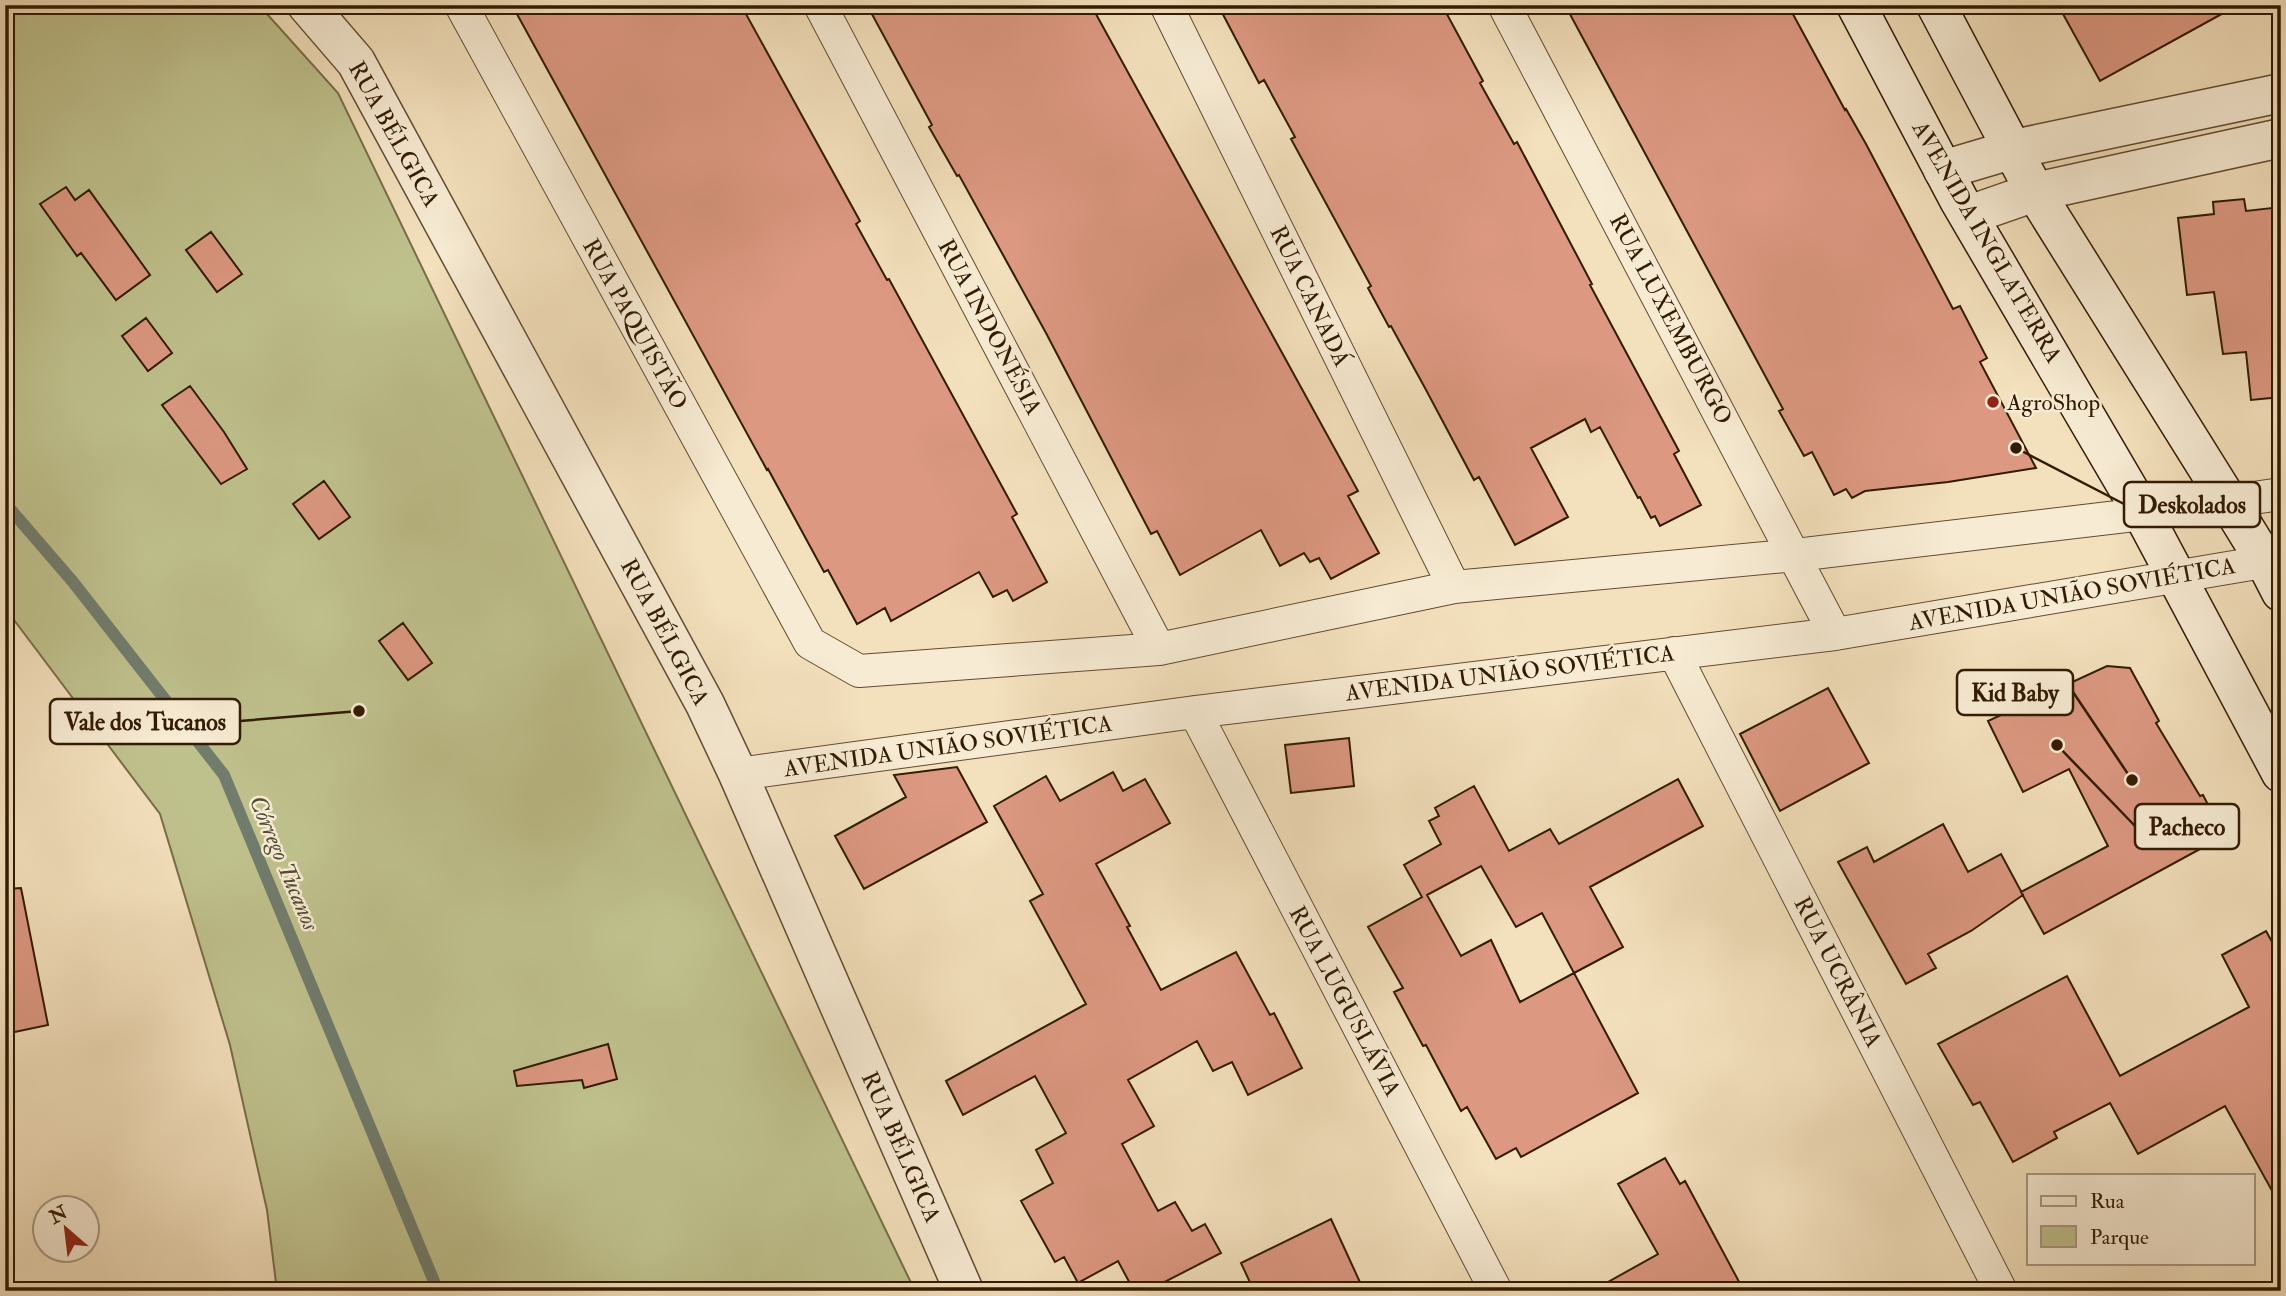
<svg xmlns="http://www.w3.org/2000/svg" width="2286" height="1296" viewBox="0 0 2286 1296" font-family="'IM FELL Double Pica',serif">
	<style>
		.green { fill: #bfc18d; stroke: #786e48; stroke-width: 2 }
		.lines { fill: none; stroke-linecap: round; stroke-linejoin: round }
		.stream { stroke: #717c6d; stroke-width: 12 }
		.building { fill: #dc9881; stroke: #321b02; stroke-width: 2; fill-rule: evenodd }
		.minor-casing { stroke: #624c30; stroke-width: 34 }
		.tertiary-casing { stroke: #624c30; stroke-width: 41 }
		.secondary-casing { stroke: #321b02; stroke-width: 41 }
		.minor { stroke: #f7ebd3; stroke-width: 32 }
		.tertiary { stroke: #f7ebd3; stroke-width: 38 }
		.secondary { stroke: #f7ebd3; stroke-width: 38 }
		.poi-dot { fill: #8f2418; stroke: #f7ebd3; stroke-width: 2.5 }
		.labels { text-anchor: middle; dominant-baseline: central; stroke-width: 5; stroke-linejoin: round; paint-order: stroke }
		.street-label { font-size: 23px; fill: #321b02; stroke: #f7ebd3 }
		.poi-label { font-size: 23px; fill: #321b02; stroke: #f7ebd3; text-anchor: start }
		.water-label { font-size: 24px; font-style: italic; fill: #524c37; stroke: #f7ebd3 }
		.leader { fill: none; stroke: #321b02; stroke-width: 2.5 }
		.callout-dot { fill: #321b02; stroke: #f7ebd3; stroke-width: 2.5 }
		.callout { fill: #f7ebd3; stroke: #321b02; stroke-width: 2.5 }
		.callout-label { font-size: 24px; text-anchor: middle; font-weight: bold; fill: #321b02 }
	</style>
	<rect width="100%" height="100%" fill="#f3e0bc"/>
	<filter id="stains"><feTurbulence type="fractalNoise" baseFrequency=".00286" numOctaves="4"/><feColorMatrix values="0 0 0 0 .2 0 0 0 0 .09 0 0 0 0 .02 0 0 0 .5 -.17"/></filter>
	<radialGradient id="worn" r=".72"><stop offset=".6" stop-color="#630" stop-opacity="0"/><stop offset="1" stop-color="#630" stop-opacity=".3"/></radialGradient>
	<path class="green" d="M5,5H259L338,93L915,1291H277L267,1210L230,1045L160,814L5,608Z"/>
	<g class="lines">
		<path class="stream" d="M5,503L73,582L224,775L438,1291"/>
	</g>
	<path class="building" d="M512,5H741L860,221L856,224L887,280L889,279L1017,514L1012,517L1047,582L1013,601L1007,590L993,597L979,572L891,621L885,608L857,624L828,570L824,572L768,469L767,470Z
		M867,5H1091L1358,491L1348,496L1379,553L1331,579L1319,558L1310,562L1304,553L1280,566L1261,530L1180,575L1157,531L1151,534L1046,333L959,175L957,176L929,127L932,125Z
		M1218,5H1442L1483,81L1480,83L1514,144L1517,142L1592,284L1590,285L1679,451L1674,454L1701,505L1660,526L1655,516L1651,518L1640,497L1638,498L1600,427L1591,432L1585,419L1531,448L1568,517L1515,545L1479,477L1474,480L1425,388L1391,326L1389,327L1368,288L1371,286L1291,139L1295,137L1264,80L1259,83Z
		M1565,5H1788L1845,110L1846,109L1866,144L1953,309L1960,306L1987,358L1980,362L2036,468L1948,482L1865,491L1852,498L1846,489L1834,495L1812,452L1804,456L1779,411L1783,409Z
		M2058,5H2238L2100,81Z
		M66,187L75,200L89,190L150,275L116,300L81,253L77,256L40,204Z
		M2244,199L2246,211L2281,207V397L2251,400L2246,352L2223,354L2214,292L2187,295L2178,218L2214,214L2213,202Z
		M211,232L242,274L217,292L186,250Z
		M146,318L172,353L148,371L122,336Z
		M190,386L224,432L247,469L221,484L162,405Z
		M324,481L350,517L319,539L293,504Z
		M403,623L432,663L408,680L379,641Z
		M2107,666L2130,668L2159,721L2156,723L2200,796L2203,795L2224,836L2044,934L2021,892L2108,846L2069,769L2023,792L1988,721Z
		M1828,688L1869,763L1780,811L1740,734Z
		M1349,738L1354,786L1291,793L1285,745Z
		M957,767L987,822L864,889L835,836L906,797L894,775Z
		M1113,772L1123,791L1145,779L1170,823L1096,864L1130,926L1127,927L1161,990L1236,952L1270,1015L1274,1013L1302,1068L1248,1095L1232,1062L1213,1071L1197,1041L1128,1080L1154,1126L1122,1144L1158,1211L1175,1202L1192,1231L1205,1224L1221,1253L1147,1291H1134L1118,1261L1078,1283L1064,1257L1055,1262L1021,1201L1053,1183L1036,1150L1066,1133L1035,1076L963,1115L946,1081L1086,1004L1030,901L1043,894L994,806L1046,776L1060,801Z
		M1678,779L1703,826L1590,887L1623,947L1574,973L1638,1093L1521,1157L1516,1148L1496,1159L1467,1107L1461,1111L1426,1045L1423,1046L1394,992L1403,988L1368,927L1422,897L1404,865L1441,844L1429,821L1439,816L1435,808L1474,786L1509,851L1550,829L1559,844ZM1481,866L1516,927L1542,913L1574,973L1520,1002L1491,940L1461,956L1427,895Z
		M1943,824L1968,872L2001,854L2023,895L1971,931L1928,954L1936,968L1906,984L1838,862L1867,847L1874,862Z
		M21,888L48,1025L5,1034V889Z
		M2266,931L2281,958V1207L2225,1106L2138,1154L2110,1103L2054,1132L2057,1138L2013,1162L1980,1102L1973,1105L1938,1044L2067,976L2120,1076L2249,1007L2222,955Z
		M608,1044L617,1079L584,1088L582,1080L517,1086L514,1071Z
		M1665,1158L1680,1184L1685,1181L1744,1291H1592L1658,1254L1618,1184Z
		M1331,1219L1364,1291H1254L1241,1263Z"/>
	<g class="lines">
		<g class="minor-casing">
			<path id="minor" d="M461,5L810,643L859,671L1159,649L1454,587L1796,555L2143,514L2281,494
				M820,5L1159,649
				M1166,5L1454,587
				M1504,5L1835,634
				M1674,653L2001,1291
				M1195,712L1496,1291
				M738,774L1195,712L1835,634L2281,559"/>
		</g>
		<g class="tertiary-casing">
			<path id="tertiary" d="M307,5L356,62L705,704L738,774L964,1291
				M1943,170L2014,149L2281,93
				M1969,215L2035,192L2281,138"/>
		</g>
		<g class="secondary-casing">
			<path id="secondary" d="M1856,5L1959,200L2143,514L2281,773
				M1936,5L2035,192L2228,501L2265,561L2281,592"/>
		</g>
		<use href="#minor" class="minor"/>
		<use href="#tertiary" class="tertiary"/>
		<use href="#secondary" class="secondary"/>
	</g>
	<circle class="poi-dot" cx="1993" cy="402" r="7"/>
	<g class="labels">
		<g class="street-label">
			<text transform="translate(394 134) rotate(61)">RUA BÉLGICA</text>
			<text transform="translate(1987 242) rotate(60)">AVENIDA INGLATERRA</text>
			<text transform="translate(1310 296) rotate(64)">RUA CANADÁ</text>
			<text transform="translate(1671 319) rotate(62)">RUA LUXEMBURGO</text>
			<text transform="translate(635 324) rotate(61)">RUA PAQUISTÃO</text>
			<text transform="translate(990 327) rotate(62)">RUA INDONÉSIA</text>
			<text transform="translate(2072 594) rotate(-10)">AVENIDA UNIÃO SOVIÉTICA</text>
			<text transform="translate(665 632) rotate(62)">RUA BÉLGICA</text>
			<text transform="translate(1510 673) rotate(-7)">AVENIDA UNIÃO SOVIÉTICA</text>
			<text transform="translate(948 746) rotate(-8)">AVENIDA UNIÃO SOVIÉTICA</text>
			<text transform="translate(1838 972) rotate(63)">RUA UCRÂNIA</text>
			<text transform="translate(1345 1001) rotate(62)">RUA LUGUSLÁVIA</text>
			<text transform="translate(901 1147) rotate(66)">RUA BÉLGICA</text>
		</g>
		<g class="poi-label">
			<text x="2007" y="402">AgroShop</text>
		</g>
		<g class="water-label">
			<text transform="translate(284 863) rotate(67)">Córrego Tucanos</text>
		</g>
	</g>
	<path class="leader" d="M2016 448L2124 504M2132 780L2073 692M359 711L240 721M2057 745L2135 826"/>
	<g class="callout-dot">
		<circle cx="2016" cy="448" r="7"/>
		<circle cx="2132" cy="780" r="7"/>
		<circle cx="359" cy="711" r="7"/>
		<circle cx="2057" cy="745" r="7"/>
	</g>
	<g class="callout">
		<rect x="2124" y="482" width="136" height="45" rx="7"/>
		<rect x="1957" y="670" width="116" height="45" rx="7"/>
		<rect x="50" y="699" width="190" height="45" rx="7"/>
		<rect x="2135" y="804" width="104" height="45" rx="7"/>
	</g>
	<g class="callout-label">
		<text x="2192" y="513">Deskolados</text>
		<text x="2015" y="701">Kid Baby</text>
		<text x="145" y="730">Vale dos Tucanos</text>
		<text x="2187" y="835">Pacheco</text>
	</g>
	<rect width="2286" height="1296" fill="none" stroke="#f3e0bc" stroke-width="28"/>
	<rect x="7" y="7" width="2272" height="1282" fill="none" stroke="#321b02" stroke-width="3.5"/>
	<rect x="14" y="14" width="2258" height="1268" fill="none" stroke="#321b02" stroke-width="2"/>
	<rect x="2027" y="1174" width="228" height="91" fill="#f7ebd3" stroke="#a8987f" stroke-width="2"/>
	<rect x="2041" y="1196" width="35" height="10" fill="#f7ebd3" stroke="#a8987f" stroke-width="2"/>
	<text x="2090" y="1208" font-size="21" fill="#321b02">Rua</text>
	<rect x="2041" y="1226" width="35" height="21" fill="#bfc18d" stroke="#a8987f" stroke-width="2"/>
	<text x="2090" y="1244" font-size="21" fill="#321b02">Parque</text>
	<g transform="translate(66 1229) rotate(332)"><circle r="33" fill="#f7ebd3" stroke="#a8987f" stroke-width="2"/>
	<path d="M0-5L12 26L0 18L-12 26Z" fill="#8f2418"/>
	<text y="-10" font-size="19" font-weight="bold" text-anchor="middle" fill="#321b02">N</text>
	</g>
	<rect width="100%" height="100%" filter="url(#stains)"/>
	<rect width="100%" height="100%" fill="url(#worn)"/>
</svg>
